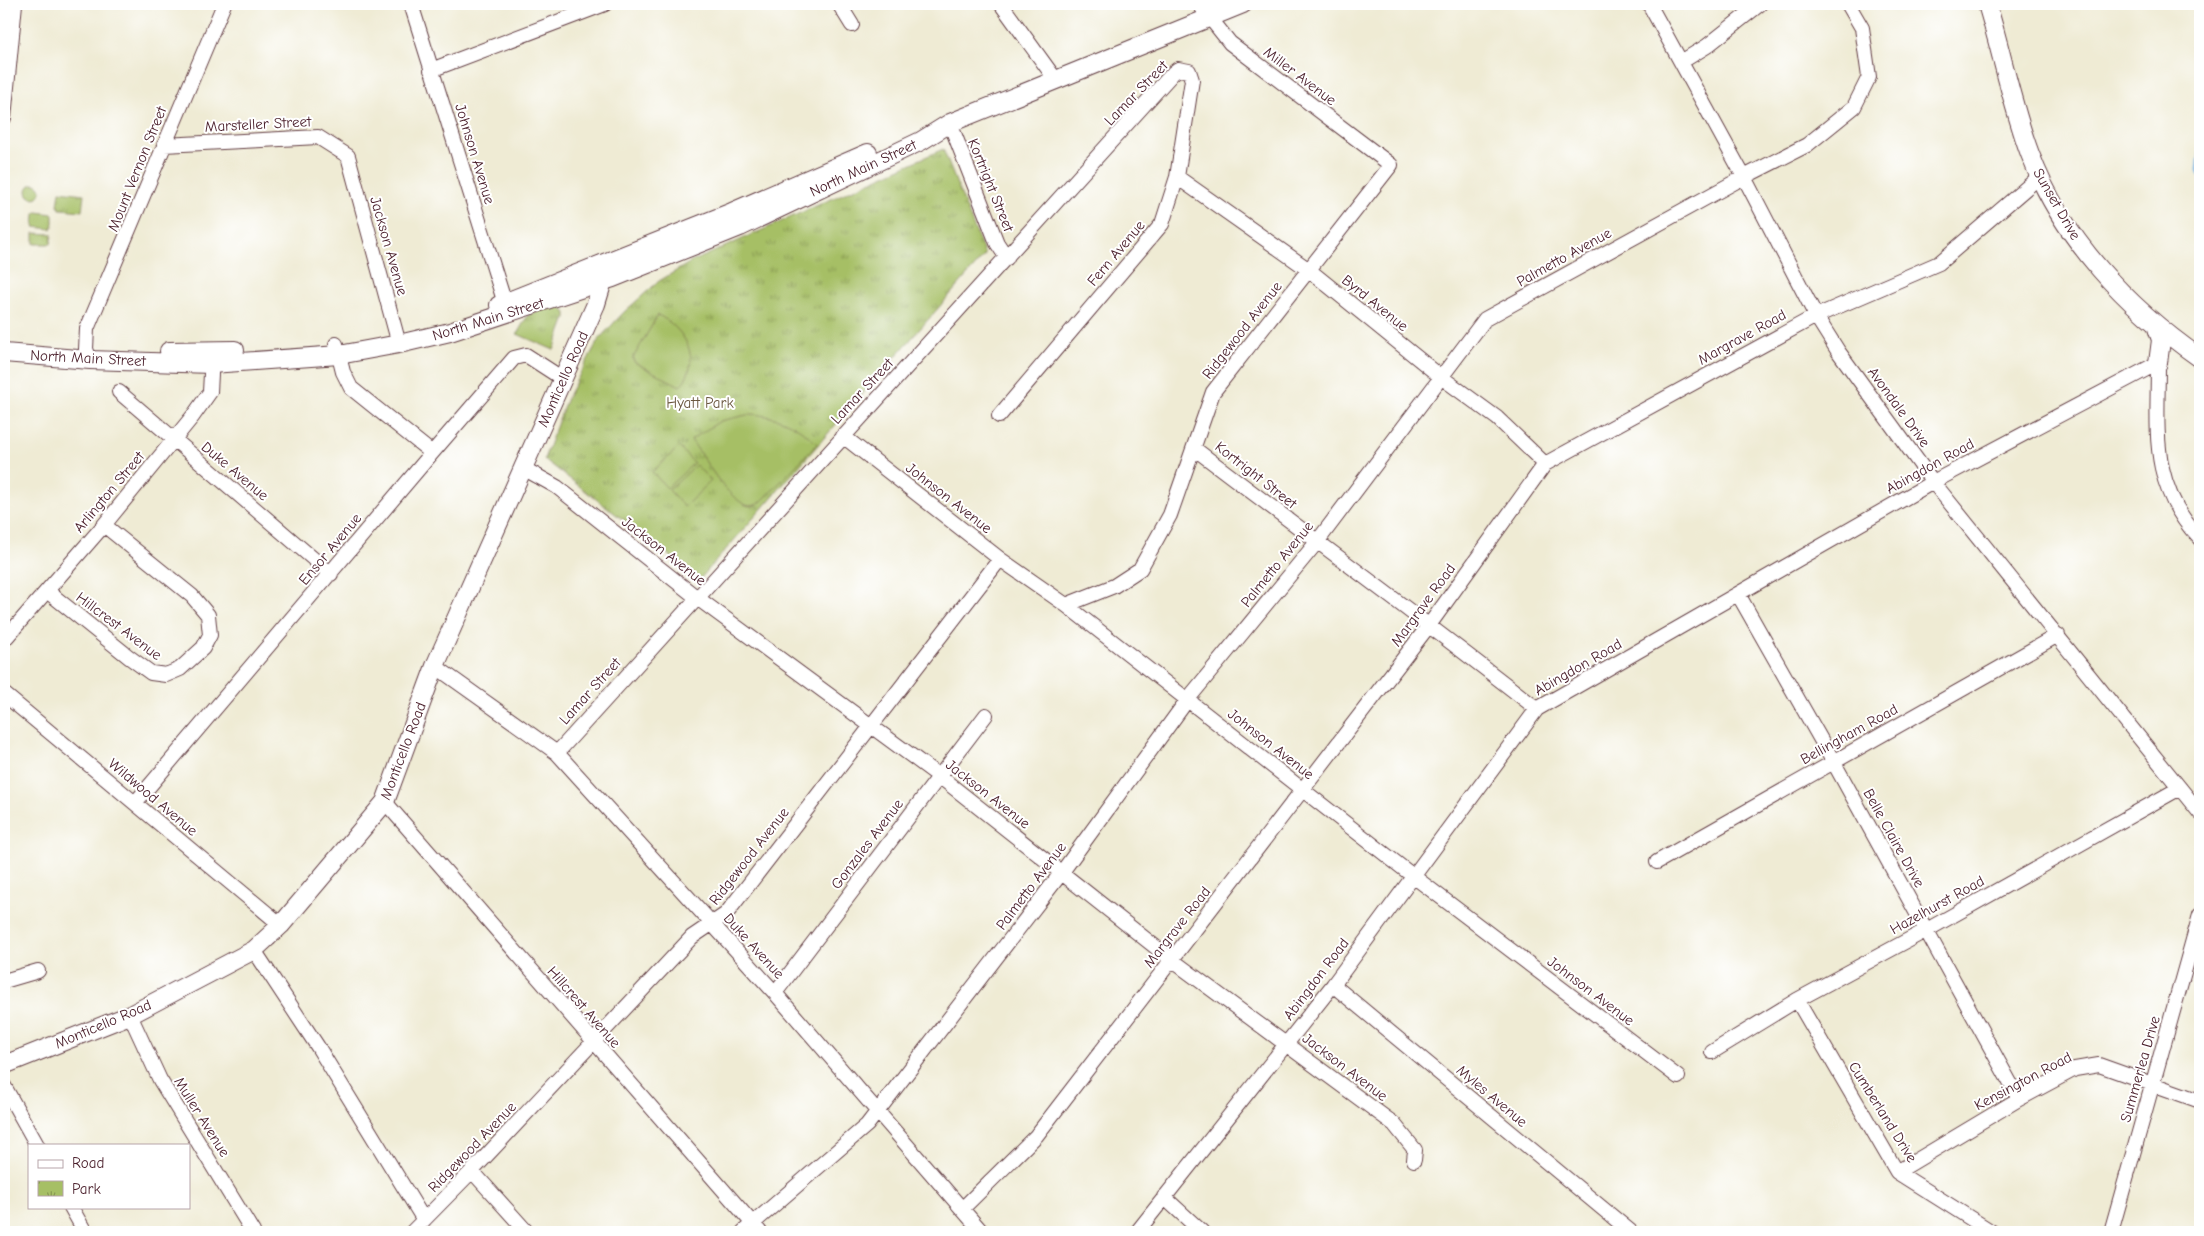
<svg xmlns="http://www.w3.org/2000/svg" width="2204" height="1236" viewBox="0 0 2204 1236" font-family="'Comic Neue',sans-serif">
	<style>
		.park { fill: url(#park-tufts); stroke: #786f48 }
		.garden { fill: #a6bf65; stroke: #786f48 }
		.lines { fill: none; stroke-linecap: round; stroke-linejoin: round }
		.stream { stroke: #6db0e2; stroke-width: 3 }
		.minor-casing { stroke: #633e44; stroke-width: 16 }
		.major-casing { stroke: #633e44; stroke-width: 20 }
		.minor { stroke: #fff; stroke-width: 14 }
		.major { stroke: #fff; stroke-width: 18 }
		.labels { text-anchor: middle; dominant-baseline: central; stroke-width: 4; stroke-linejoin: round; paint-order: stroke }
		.street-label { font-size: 15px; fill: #4a1f2b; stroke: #fff }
		.park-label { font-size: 15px; fill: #6a573f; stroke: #fff }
	</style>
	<defs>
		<pattern id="park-tufts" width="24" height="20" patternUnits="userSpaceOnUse" patternTransform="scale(1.25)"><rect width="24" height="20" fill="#a6bf65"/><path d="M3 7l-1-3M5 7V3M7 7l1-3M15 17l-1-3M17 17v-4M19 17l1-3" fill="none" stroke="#899b53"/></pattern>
	</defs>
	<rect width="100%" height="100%" fill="#fff"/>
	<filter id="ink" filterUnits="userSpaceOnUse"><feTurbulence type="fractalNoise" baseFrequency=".02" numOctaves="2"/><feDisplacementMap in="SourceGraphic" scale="10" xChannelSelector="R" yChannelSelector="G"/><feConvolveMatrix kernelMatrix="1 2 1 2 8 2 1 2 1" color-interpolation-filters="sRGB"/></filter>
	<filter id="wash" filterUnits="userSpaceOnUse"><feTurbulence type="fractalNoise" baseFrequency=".0096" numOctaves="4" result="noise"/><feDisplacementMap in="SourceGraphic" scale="20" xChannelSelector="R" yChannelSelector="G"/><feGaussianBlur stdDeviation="1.12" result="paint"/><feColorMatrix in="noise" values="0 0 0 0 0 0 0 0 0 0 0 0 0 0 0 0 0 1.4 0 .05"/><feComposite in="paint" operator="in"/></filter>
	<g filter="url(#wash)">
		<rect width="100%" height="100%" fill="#efebd4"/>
		<path class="park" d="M943,149L985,255L700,579L544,459L567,398L599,339L624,312L659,281L691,262Z
			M27 191a7 7 0 1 1 14 0a7 7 0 1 1-14 0Z
			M60,191L84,194L82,211L60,209L58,205Z
			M554,305L560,306L566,313V318L554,350L517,334L528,315Z"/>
		<path class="garden" d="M37,212L53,214V227L51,229L34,227L35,214Z
			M34,233L52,234L51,244H34Z
			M658,315C684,328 704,360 680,386L634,362L633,358Z
			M751,414C778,416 799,425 817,444L762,501C757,505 750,508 744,504C723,493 705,459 691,440L720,421Z
			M679,447L694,463L667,488L652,472Z
			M696,465L711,481L684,507L669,490Z"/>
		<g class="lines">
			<path class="stream" d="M2200,154L2198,170L2200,175"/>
		</g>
	</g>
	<g filter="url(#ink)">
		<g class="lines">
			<g class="minor-casing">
				<path id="minor" d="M411,4L507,310
					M839,4L852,25
					M1001,4L1056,80
					M1649,4L1744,177L1816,316L1838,351L1933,482L2200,813
					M1681,62L1707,46L1760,4
					M431,70L605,4
					M4,118L15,4
					M950,123L997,243L1007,258
					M164,145L318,137L348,156L399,344
					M1177,177L1309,270L1441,377L1497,418L1545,464
					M336,344L343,372L351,388L432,453
					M90,360L86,349L87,329L224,4
					M119,392L331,574
					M843,436L1000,559L1066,605L1413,876L1678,1077
					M1195,449C1309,536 1424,620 1537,709
					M523,468L557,487L696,597L939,776L1172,960L1394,1124L1415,1150L1414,1160
					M47,591L129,657L151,673L166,675L180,669L203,648L210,635L208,615L192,596L104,525
					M1738,594L1833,761L2019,1099
					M1066,605L1114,586L1140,569L1170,515L1213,392L1391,165L1230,43L1199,4
					M4,640L104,525L193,416L210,392L212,355
					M435,666L557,753L775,993L982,1232
					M4,694L281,925
					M557,753L1173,73L1178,69L1189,71L1192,80L1177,177L1162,224L999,416
					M385,802L760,1232
					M135,803L432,453L514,358L526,355L563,379
					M1657,862L2058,635
					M254,950L318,1047L424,1220
					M4,981L38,971
					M1333,985L1631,1232
					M775,993L986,715
					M1797,1000L1897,1172L1992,1232
					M130,1015L160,1080L253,1232
					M1712,1052L1797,1000L1925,931L2180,788
					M4,1086L37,1145
					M472,1171L527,1232
					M1897,1172L2019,1099L2075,1069L2099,1065L2200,1101
					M1164,1197L1202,1232
					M71,1207L85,1232
					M962,1209L1036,1136L1430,624L1545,464L1816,316L1939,263L2039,177
					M412,1232L472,1171L692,937L726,914L1000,559
					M743,1232L867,1125L1062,872L1188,699L1317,542L1485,319L1744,177L1807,145L1854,107L1869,77L1862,28L1848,4
					M1137,1232L1333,985L1537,709L1933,482L2158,363C2158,431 2149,485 2200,539
					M2111,1232L2200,915"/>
			</g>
			<g class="major-casing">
				<path id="major" d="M1987,4C2002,53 2012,106 2030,154C2062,239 2127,307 2200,358
					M499,305L732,212L868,153
					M2156,325L2161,340L2158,363
					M169,351L235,350
					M4,353L90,360L211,364L339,355L399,344L450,332L613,278L740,227L921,141L950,123L1243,4
					M4,1065L130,1015L254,950L281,925L385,802L435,666L596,304L603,281L602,264"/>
			</g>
			<use href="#minor" class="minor"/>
			<use href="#major" class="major"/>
		</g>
	</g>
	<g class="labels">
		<g class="street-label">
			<text transform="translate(1300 76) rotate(37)">Miller Avenue</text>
			<text transform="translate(1136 93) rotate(-46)">Lamar Street</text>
			<text transform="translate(258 124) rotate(-3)">Marsteller Street</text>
			<text transform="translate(475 154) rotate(73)">Johnson Avenue</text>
			<text transform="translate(863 168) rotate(-25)">North Main Street</text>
			<text transform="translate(137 169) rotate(-68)">Mount Vernon Street</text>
			<text transform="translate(991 185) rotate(68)">Kortright Street</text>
			<text transform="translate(2057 204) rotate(60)">Sunset Drive</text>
			<text transform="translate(389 246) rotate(74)">Jackson Avenue</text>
			<text transform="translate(1116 253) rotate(-50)">Fern Avenue</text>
			<text transform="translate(1564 257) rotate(-29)">Palmetto Avenue</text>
			<text transform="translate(1375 303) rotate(39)">Byrd Avenue</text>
			<text transform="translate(488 319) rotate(-17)">North Main Street</text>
			<text transform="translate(1242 330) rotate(-52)">Ridgewood Avenue</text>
			<text transform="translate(1742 337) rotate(-29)">Margrave Road</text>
			<text transform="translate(88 358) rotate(3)">North Main Street</text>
			<text transform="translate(563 379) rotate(-66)">Monticello Road</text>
			<text transform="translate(862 391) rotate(-47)">Lamar Street</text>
			<text transform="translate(1899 407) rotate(54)">Avondale Drive</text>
			<text transform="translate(1930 466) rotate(-29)">Abingdon Road</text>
			<text transform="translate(235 471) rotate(40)">Duke Avenue</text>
			<text transform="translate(1256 475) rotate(38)">Kortright Street</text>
			<text transform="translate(109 492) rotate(-50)">Arlington Street</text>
			<text transform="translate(949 498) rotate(38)">Johnson Avenue</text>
			<text transform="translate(330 549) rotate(-50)">Ensor Avenue</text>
			<text transform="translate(664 551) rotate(38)">Jackson Avenue</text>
			<text transform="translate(1277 564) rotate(-51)">Palmetto Avenue</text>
			<text transform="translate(1423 605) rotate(-54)">Margrave Road</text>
			<text transform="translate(119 626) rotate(37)">Hillcrest Avenue</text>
			<text transform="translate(1578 667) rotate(-30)">Abingdon Road</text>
			<text transform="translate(590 691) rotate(-48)">Lamar Street</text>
			<text transform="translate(1849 734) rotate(-29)">Bellingham Road</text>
			<text transform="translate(1271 744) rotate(38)">Johnson Avenue</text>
			<text transform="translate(403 751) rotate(-69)">Monticello Road</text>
			<text transform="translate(988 794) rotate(38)">Jackson Avenue</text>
			<text transform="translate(153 797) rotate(40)">Wildwood Avenue</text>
			<text transform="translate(1894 838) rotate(61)">Belle Claire Drive</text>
			<text transform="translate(867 844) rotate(-53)">Gonzales Avenue</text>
			<text transform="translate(749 856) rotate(-52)">Ridgewood Avenue</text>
			<text transform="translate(1031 886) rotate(-53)">Palmetto Avenue</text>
			<text transform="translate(1937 905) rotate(-29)">Hazelhurst Road</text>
			<text transform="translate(1177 927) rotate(-52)">Margrave Road</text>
			<text transform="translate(754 946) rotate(48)">Duke Avenue</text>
			<text transform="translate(1316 979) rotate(-53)">Abingdon Road</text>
			<text transform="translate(1591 991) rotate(37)">Johnson Avenue</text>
			<text transform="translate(584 1007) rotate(49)">Hillcrest Avenue</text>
			<text transform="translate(103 1024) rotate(-23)">Monticello Road</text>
			<text transform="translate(1345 1067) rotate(37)">Jackson Avenue</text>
			<text transform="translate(2140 1069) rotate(-74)">Summerlea Drive</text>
			<text transform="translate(2023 1081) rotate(-28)">Kensington Road</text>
			<text transform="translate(1492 1096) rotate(40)">Myles Avenue</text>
			<text transform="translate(1883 1112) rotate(58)">Cumberland Drive</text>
			<text transform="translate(202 1117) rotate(58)">Muller Avenue</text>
			<text transform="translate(472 1147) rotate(-46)">Ridgewood Avenue</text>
		</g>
		<g class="park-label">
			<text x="700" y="403">Hyatt Park</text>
		</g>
	</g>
	<rect width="2204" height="1236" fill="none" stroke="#fff" stroke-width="20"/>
	<rect x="28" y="1144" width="162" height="65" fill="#ffffff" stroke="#b7a5aa"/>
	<rect x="38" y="1160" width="25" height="8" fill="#ffffff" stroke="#b7a5aa"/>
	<text x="72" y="1168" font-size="15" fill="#4a1f2b">Road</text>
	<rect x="38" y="1181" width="25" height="15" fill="url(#park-tufts)" stroke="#b7a5aa"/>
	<text x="72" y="1194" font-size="15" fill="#4a1f2b">Park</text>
</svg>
